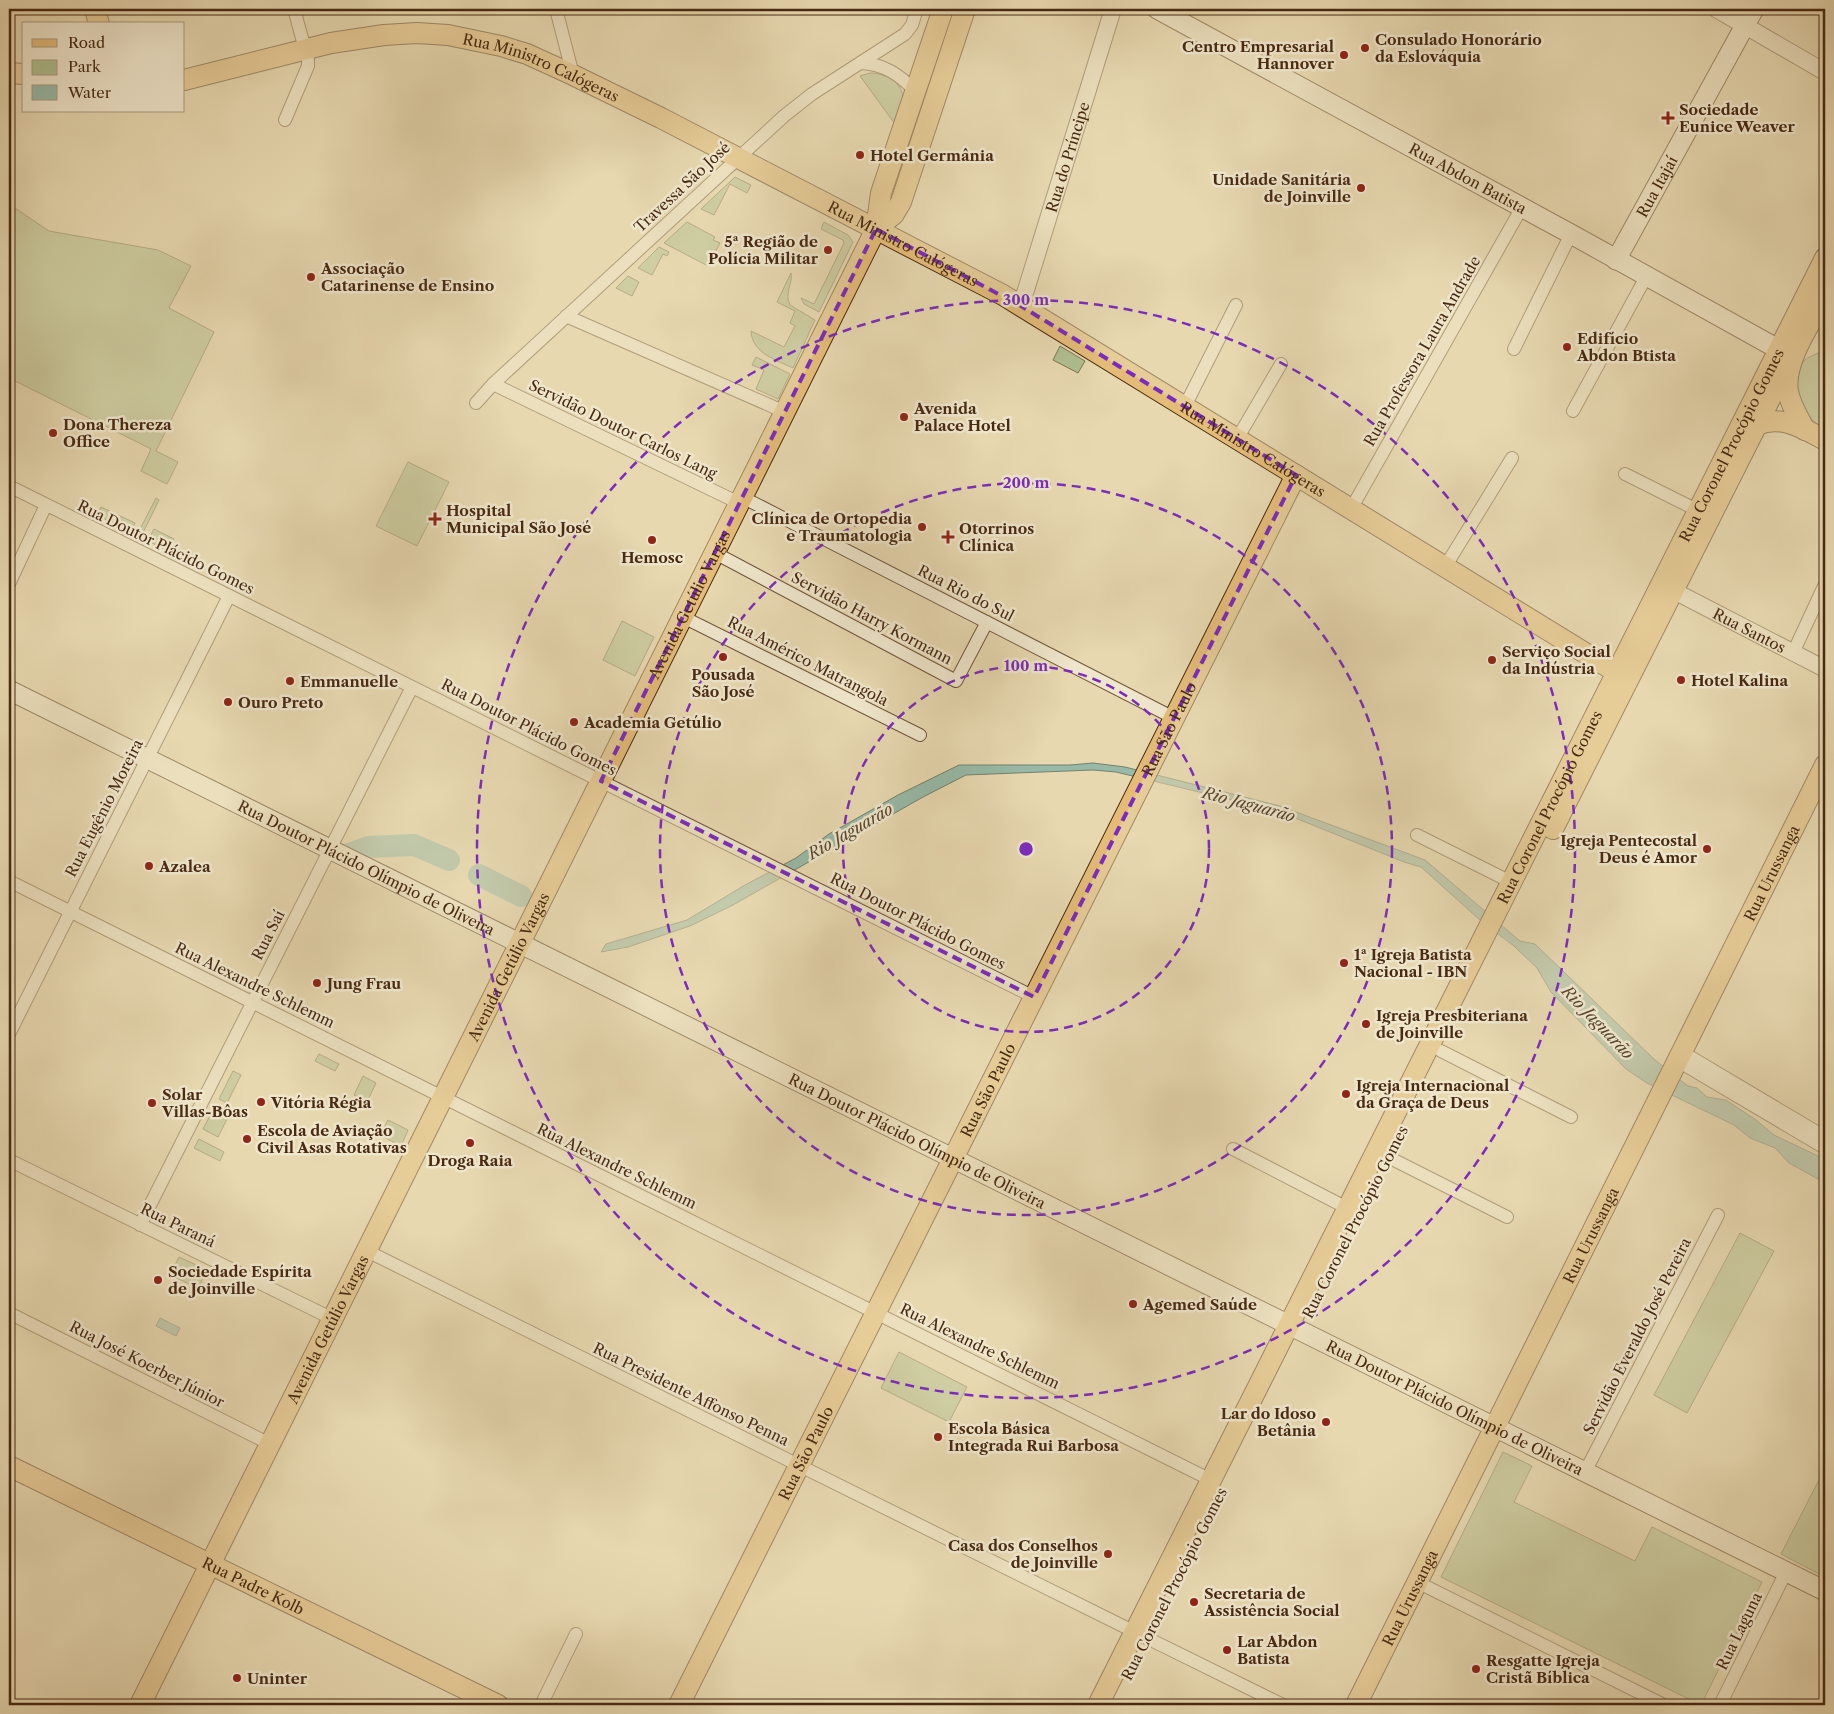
<svg xmlns="http://www.w3.org/2000/svg" width="1834" height="1714" viewBox="0 0 1834 1714" font-family="'Libre Caslon Text',serif">
	<style>
		.green { fill: #afc091; stroke: #7c7552 }
		.water { fill: #97baa8; stroke: #77806c }
		.lines { fill: none; stroke-linecap: round; stroke-linejoin: round }
		.river { stroke: #97baa8; stroke-width: 22 }
		.minor-casing { stroke: #70563a; stroke-width: 14 }
		.tertiary-casing { stroke: #70563a; stroke-width: 18 }
		.secondary-casing { stroke: #482a12; stroke-width: 21 }
		.primary-casing { stroke: #482a12; stroke-width: 22 }
		.minor { stroke: #efe6cc; stroke-width: 12 }
		.tertiary { stroke: #efe6cc; stroke-width: 16 }
		.secondary { stroke: #efe6cc; stroke-width: 19 }
		.primary { stroke: #e4bc78; stroke-width: 20 }
		.marked { fill: none; stroke: #7b2cbf; stroke-width: 4; stroke-dasharray: 10 6; stroke-linejoin: round }
		.ring { fill: none; stroke: #7b2cbf; stroke-width: 2.5; stroke-dasharray: 9 6 }
		.poi-dot { fill: #8f2418; stroke: #efe6cc; stroke-width: 2 }
		.labels { text-anchor: middle; dominant-baseline: central; stroke-width: 5; stroke-linejoin: round; paint-order: stroke }
		.poi-label { font-size: 15px; font-weight: bold; fill: #482a12; stroke: #efe6cc; text-anchor: start }
		.street-label { font-size: 15px; fill: #482a12; stroke: #efe6cc }
		.water-label { font-size: 16px; font-style: italic; fill: #584730; stroke: #efe6cc }
		.centre { fill: #7b2cbf; stroke: #efe6cc; stroke-width: 2.5 }
		.ring-label { font-size: 15px; text-anchor: middle; font-weight: bold; fill: #7b2cbf; stroke: #efe6cc; stroke-width: 5; stroke-linejoin: round; paint-order: stroke }
	</style>
	<rect width="100%" height="100%" fill="#e7d8b0"/>
	<filter id="stains"><feTurbulence type="fractalNoise" baseFrequency=".004" numOctaves="4"/><feColorMatrix values="0 0 0 0 .2 0 0 0 0 .09 0 0 0 0 .02 0 0 0 .5 -.17"/></filter>
	<radialGradient id="worn" r=".72"><stop offset=".6" stop-color="#630" stop-opacity="0"/><stop offset="1" stop-color="#630" stop-opacity=".3"/></radialGradient>
	<path class="green" d="M870,73C885,73 904,82 903,101C902,108 897,117 895,124L860,76Z
		M735,177L751,185L747,193L730,184L714,215L701,209Z
		M9,204L49,231L158,250L191,266L169,308L214,332L156,451L178,462L167,484L141,471L151,449L9,378Z
		M687,222L715,237L713,240L720,243L708,266L664,243Z
		M824,222L848,235L853,242L819,312L804,304L801,298L814,304L844,243L843,240L821,229Z
		M659,247L669,252L667,256L663,254L652,275L638,268Z
		M791,273C793,284 784,293 790,305L815,320L793,368C776,360 752,353 751,331L784,347L795,326L790,323L795,311L777,302Z
		M628,276L639,282L632,296L616,288Z
		M1060,346L1085,361L1078,373L1053,360Z
		M1825,350V430C1805,420 1786,383 1802,363C1806,357 1819,353 1825,350Z
		M756,357L790,374L778,399L756,389L764,370L752,365Z
		M408,462L449,482L417,546L376,526Z
		M156,498L159,500L141,537L137,535Z
		M101,507L135,523L131,532L97,515Z
		M154,529L174,539L168,551L148,541Z
		M622,621L654,637L635,676L603,660Z
		M319,1054L339,1064L335,1071L315,1061Z
		M233,1071L241,1075L227,1103L219,1099Z
		M363,1076L376,1083L367,1102L354,1095Z
		M215,1106L230,1113L218,1137L203,1129Z
		M388,1120L408,1130L401,1146L380,1135Z
		M199,1139L224,1152L220,1161L194,1148Z
		M1740,1233L1774,1251L1687,1413L1654,1395Z
		M179,1257L207,1270L198,1288L170,1275Z
		M899,1352L967,1387L949,1422L881,1388Z
		M1503,1452L1532,1466L1514,1502L1635,1561L1652,1527L1762,1582L1701,1705L1441,1577Z
		M1825,1468V1577L1781,1554Z"/>
	<path class="water" d="M1093,763L1125,767L1280,806L1425,860L1520,941L1535,944L1655,1060L1688,1086L1697,1088L1707,1097L1726,1100L1756,1120L1774,1135L1818,1156L1825,1162V1180L1818,1179L1789,1163L1775,1148L1750,1138L1734,1125L1647,1083L1626,1069L1551,992L1537,968L1514,946L1481,921L1421,867L1404,862L1278,811L1116,772L1093,770L966,775L923,797L733,905L690,926L628,947L601,952L606,944L687,920L745,885L796,858L829,834L898,795L959,765H1070Z
		M160,1318L180,1328L176,1336L156,1326Z"/>
	<g class="lines">
		<path class="river" d="M346,855L368,847L414,845L449,860
			M479,875L521,896"/>
		<g class="minor-casing">
			<path id="minor" d="M556,9L573,75
				M861,63C884,64 900,75 915,91
				M285,120L308,66V60L294,9
				M566,316L785,412
				M1514,349L1571,234
				M493,384L739,503
				M476,403L493,384L784,116L812,94L905,34L912,25L917,9
				M1185,406L1236,305
				M1573,411L1646,277
				M1237,439L1281,364
				M1625,474L1697,510
				M9,486L1034,997
				M742,497L1174,718
				M1351,509L1521,209
				M715,553L956,681L987,622
				M1445,567L1512,458
				M9,584L46,505
				M683,617L920,735
				M1793,653L1825,584
				M1417,835L1511,882
				M9,881L1211,1480
				M9,1034L229,596
				M1441,1051L1571,1117
				M1682,1052L1825,1137
				M1678,1061L1825,1148
				M1233,1149L1347,1208
				M1388,1157L1507,1217
				M9,1160L333,1319
				M140,1225L412,687
				M367,1251L1135,1632
				M9,1313L270,1444
				M1585,1472L1718,1215
				M1417,1582L1664,1705
				M1147,1638L1283,1705
				M541,1705L576,1634
				M1720,1705L1786,1572"/>
		</g>
		<g class="tertiary-casing">
			<g id="tertiary">
				<path d="M1716,9L1825,72"/>
				<path id="s1" d="M1021,306L1113,9"/>
				<path id="s2" d="M1674,591L1825,669"/>
			</g>
		</g>
		<g class="secondary-casing">
			<g id="secondary">
				<path id="s3" d="M1157,9L1571,234L1778,349"/>
				<path id="s4" d="M1616,260L1754,9"/>
				<path id="s5" d="M9,690L1825,1591"/>
			</g>
		</g>
		<g class="primary-casing">
			<g id="primary">
				<path d="M95,9L99,24"/>
				<path d="M9,73L24,74"/>
				<path id="s6" d="M184,80L331,43L384,35L417,33L448,35L501,46L527,54L573,75L661,118L1003,295L1616,672"/>
				<path d="M876,229L894,214L901,202L965,9"/>
				<path d="M1757,425C1781,414 1804,429 1825,440"/>
				<path d="M1805,430C1799,418 1790,405 1788,391C1783,362 1812,321 1825,297"/>
				<path d="M1553,829L1774,391L1777,382L1778,359"/>
				<path id="s7" d="M9,1466L498,1705"/>
				<path id="s8" d="M140,1705L876,229L881,193L943,9"/>
				<path id="s9" d="M679,1705L1296,475"/>
				<path id="s10" d="M1098,1705L1825,258"/>
				<path id="s11" d="M1356,1705L1825,765"/>
			</g>
		</g>
		<use href="#minor" class="minor"/>
		<use href="#tertiary" class="tertiary"/>
		<use href="#secondary" class="secondary"/>
		<use href="#primary" class="primary"/>
	</g>
	<path d="M0 0H1834V1714H0ZM876,229L1021,306L1296,475L1034,997L601,781Z" fill="#e7d8b0" fill-opacity=".55" fill-rule="evenodd"/>
	<path class="marked" d="M876,229L1021,306L1296,475L1034,997L601,781Z"/>
	<g class="ring">
		<circle cx="1026" cy="849" r="183"/>
		<circle cx="1026" cy="849" r="366"/>
		<circle cx="1026" cy="849" r="549"/>
	</g>
	<g class="poi-dot">
		<circle cx="1365" cy="48" r="5"/>
		<circle cx="1344" cy="55" r="5"/>
		<path d="M1665.5 110.5h5v5h5v5h-5v5h-5v-5h-5v-5h5z"/>
		<circle cx="860" cy="155" r="5"/>
		<circle cx="1361" cy="188" r="5"/>
		<circle cx="828" cy="250" r="5"/>
		<circle cx="311" cy="277" r="5"/>
		<circle cx="1567" cy="347" r="5"/>
		<circle cx="904" cy="417" r="5"/>
		<circle cx="53" cy="433" r="5"/>
		<path d="M432.5 511.5h5v5h5v5h-5v5h-5v-5h-5v-5h5z"/>
		<circle cx="922" cy="527" r="5"/>
		<path d="M945.5 529.5h5v5h5v5h-5v5h-5v-5h-5v-5h5z"/>
		<circle cx="652" cy="540" r="5"/>
		<circle cx="723" cy="657" r="5"/>
		<circle cx="1492" cy="660" r="5"/>
		<circle cx="1681" cy="680" r="5"/>
		<circle cx="290" cy="681" r="5"/>
		<circle cx="228" cy="702" r="5"/>
		<circle cx="574" cy="722" r="5"/>
		<circle cx="1707" cy="849" r="5"/>
		<circle cx="149" cy="866" r="5"/>
		<circle cx="1344" cy="963" r="5"/>
		<circle cx="317" cy="983" r="5"/>
		<circle cx="1366" cy="1024" r="5"/>
		<circle cx="1346" cy="1094" r="5"/>
		<circle cx="261" cy="1102" r="5"/>
		<circle cx="152" cy="1103" r="5"/>
		<circle cx="247" cy="1139" r="5"/>
		<circle cx="470" cy="1143" r="5"/>
		<circle cx="158" cy="1280" r="5"/>
		<circle cx="1133" cy="1304" r="5"/>
		<circle cx="1326" cy="1422" r="5"/>
		<circle cx="938" cy="1437" r="5"/>
		<circle cx="1108" cy="1554" r="5"/>
		<circle cx="1194" cy="1602" r="5"/>
		<circle cx="1227" cy="1650" r="5"/>
		<circle cx="1476" cy="1669" r="5"/>
		<circle cx="237" cy="1678" r="5"/>
	</g>
	<g class="labels">
		<g class="poi-label">
			<text x="1375" y="39">Consulado Honorário<tspan x="1375" dy="17">da Eslováquia</tspan></text>
			<text x="1334" y="46" text-anchor="end">Centro Empresarial<tspan x="1334" dy="17">Hannover</tspan></text>
			<text x="1679" y="109">Sociedade<tspan x="1679" dy="17">Eunice Weaver</tspan></text>
			<text x="870" y="155">Hotel Germânia</text>
			<text x="1351" y="179" text-anchor="end">Unidade Sanitária<tspan x="1351" dy="17">de Joinville</tspan></text>
			<text x="818" y="241" text-anchor="end">5ª Região de<tspan x="818" dy="17">Polícia Militar</tspan></text>
			<text x="321" y="268">Associação<tspan x="321" dy="17">Catarinense de Ensino</tspan></text>
			<text x="1577" y="338">Edifício<tspan x="1577" dy="17">Abdon Btista</tspan></text>
			<text x="914" y="408">Avenida<tspan x="914" dy="17">Palace Hotel</tspan></text>
			<text x="63" y="424">Dona Thereza<tspan x="63" dy="17">Office</tspan></text>
			<text x="446" y="510">Hospital<tspan x="446" dy="17">Municipal São José</tspan></text>
			<text x="912" y="518" text-anchor="end">Clínica de Ortopedia<tspan x="912" dy="17">e Traumatologia</tspan></text>
			<text x="959" y="528">Otorrinos<tspan x="959" dy="17">Clínica</tspan></text>
			<text x="652" y="557" text-anchor="middle">Hemosc</text>
			<text x="1502" y="651">Serviço Social<tspan x="1502" dy="17">da Indústria</tspan></text>
			<text x="723" y="674" text-anchor="middle">Pousada<tspan x="723" dy="17">São José</tspan></text>
			<text x="1691" y="680">Hotel Kalina</text>
			<text x="300" y="681">Emmanuelle</text>
			<text x="238" y="702">Ouro Preto</text>
			<text x="584" y="722">Academia Getúlio</text>
			<text x="1697" y="840" text-anchor="end">Igreja Pentecostal<tspan x="1697" dy="17">Deus é Amor</tspan></text>
			<text x="159" y="866">Azalea</text>
			<text x="1354" y="954">1ª Igreja Batista<tspan x="1354" dy="17">Nacional - IBN</tspan></text>
			<text x="327" y="983">Jung Frau</text>
			<text x="1376" y="1015">Igreja Presbiteriana<tspan x="1376" dy="17">de Joinville</tspan></text>
			<text x="1356" y="1085">Igreja Internacional<tspan x="1356" dy="17">da Graça de Deus</tspan></text>
			<text x="162" y="1094">Solar<tspan x="162" dy="17">Villas-Bôas</tspan></text>
			<text x="271" y="1102">Vitória Régia</text>
			<text x="257" y="1130">Escola de Aviação<tspan x="257" dy="17">Civil Asas Rotativas</tspan></text>
			<text x="470" y="1160" text-anchor="middle">Droga Raia</text>
			<text x="168" y="1271">Sociedade Espírita<tspan x="168" dy="17">de Joinville</tspan></text>
			<text x="1143" y="1304">Agemed Saúde</text>
			<text x="1316" y="1413" text-anchor="end">Lar do Idoso<tspan x="1316" dy="17">Betânia</tspan></text>
			<text x="948" y="1428">Escola Básica<tspan x="948" dy="17">Integrada Rui Barbosa</tspan></text>
			<text x="1098" y="1545" text-anchor="end">Casa dos Conselhos<tspan x="1098" dy="17">de Joinville</tspan></text>
			<text x="1204" y="1593">Secretaria de<tspan x="1204" dy="17">Assistência Social</tspan></text>
			<text x="1237" y="1641">Lar Abdon<tspan x="1237" dy="17">Batista</tspan></text>
			<text x="1486" y="1660">Resgatte Igreja<tspan x="1486" dy="17">Cristã Bíblica</tspan></text>
			<text x="247" y="1678">Uninter</text>
		</g>
		<g class="street-label">
			<text stroke="none"><textPath href="#s6" startOffset="368">Rua Ministro Calógeras</textPath></text>
			<text stroke="none"><textPath href="#s1" startOffset="156">Rua do Príncipe</textPath></text>
			<text stroke="none"><textPath href="#s3" startOffset="354">Rua Abdon Batista</textPath></text>
			<text transform="translate(682 187) rotate(-43)">Travessa São José</text>
			<text stroke="none"><textPath href="#s4" startOffset="84">Rua Itajaí</textPath></text>
			<text stroke="none"><textPath href="#s6" startOffset="772">Rua Ministro Calógeras</textPath></text>
			<text transform="translate(1422 351) rotate(-60)">Rua Professora Laura Andrade</text>
			<text transform="translate(623 429) rotate(26)">Servidão Doutor Carlos Lang</text>
			<text stroke="none"><textPath href="#s6" startOffset="1178">Rua Ministro Calógeras</textPath></text>
			<text stroke="none"><textPath href="#s10" startOffset="1410">Rua Coronel Procópio Gomes</textPath></text>
			<text transform="translate(166 547) rotate(26)">Rua Doutor Plácido Gomes</text>
			<text transform="translate(966 593) rotate(27)">Rua Rio do Sul</text>
			<text stroke="none"><textPath href="#s8" startOffset="1230">Avenida Getúlio Vargas</textPath></text>
			<text transform="translate(872 618) rotate(28)">Servidão Harry Kormann</text>
			<text stroke="none"><textPath href="#s2" startOffset="85">Rua Santos</textPath></text>
			<text transform="translate(808 661) rotate(27)">Rua Américo Matrangola</text>
			<text transform="translate(529 727) rotate(27)">Rua Doutor Plácido Gomes</text>
			<text stroke="none"><textPath href="#s9" startOffset="1092">Rua São Paulo</textPath></text>
			<text stroke="none"><textPath href="#s10" startOffset="1005">Rua Coronel Procópio Gomes</textPath></text>
			<text transform="translate(104 808) rotate(-63)">Rua Eugênio Moreira</text>
			<text stroke="none"><textPath href="#s5" startOffset="399">Rua Doutor Plácido Olímpio de Oliveira</textPath></text>
			<text stroke="none"><textPath href="#s11" startOffset="930">Rua Urussanga</textPath></text>
			<text transform="translate(918 921) rotate(27)">Rua Doutor Plácido Gomes</text>
			<text transform="translate(268 935) rotate(-63)">Rua Saí</text>
			<text stroke="none"><textPath href="#s8" startOffset="825">Avenida Getúlio Vargas</textPath></text>
			<text transform="translate(255 985) rotate(26)">Rua Alexandre Schlemm</text>
			<text stroke="none"><textPath href="#s9" startOffset="688">Rua São Paulo</textPath></text>
			<text stroke="none"><textPath href="#s5" startOffset="1014">Rua Doutor Plácido Olímpio de Oliveira</textPath></text>
			<text transform="translate(617 1166) rotate(26)">Rua Alexandre Schlemm</text>
			<text transform="translate(1355 1222) rotate(-63)">Rua Coronel Procópio Gomes</text>
			<text transform="translate(178 1225) rotate(26)">Rua Paraná</text>
			<text stroke="none"><textPath href="#s11" startOffset="525">Rua Urussanga</textPath></text>
			<text stroke="none"><textPath href="#s8" startOffset="420">Avenida Getúlio Vargas</textPath></text>
			<text transform="translate(1637 1336) rotate(-63)">Servidão Everaldo José Pereira</text>
			<text transform="translate(980 1346) rotate(26)">Rua Alexandre Schlemm</text>
			<text transform="translate(147 1364) rotate(27)">Rua José Koerber Júnior</text>
			<text transform="translate(691 1394) rotate(26)">Rua Presidente Affonso Penna</text>
			<text stroke="none"><textPath href="#s5" startOffset="1614">Rua Doutor Plácido Olímpio de Oliveira</textPath></text>
			<text stroke="none"><textPath href="#s9" startOffset="282">Rua São Paulo</textPath></text>
			<text transform="translate(1174 1584) rotate(-63)">Rua Coronel Procópio Gomes</text>
			<text stroke="none"><textPath href="#s7" startOffset="272">Rua Padre Kolb</textPath></text>
			<text stroke="none"><textPath href="#s11" startOffset="120">Rua Urussanga</textPath></text>
			<text transform="translate(1739 1631) rotate(-64)">Rua Laguna</text>
		</g>
		<g class="water-label">
			<text transform="translate(1249 804) rotate(15)">Rio Jaguarão</text>
			<text transform="translate(850 831) rotate(-30)">Rio Jaguarão</text>
			<text transform="translate(1598 1022) rotate(46)">Rio Jaguarão</text>
		</g>
	</g>
	<circle cx="1026" cy="849" r="8" class="centre"/>
	<g class="ring-label">
		<text x="1026" y="305">300 m</text>
		<text x="1026" y="488">200 m</text>
		<text x="1026" y="671">100 m</text>
	</g>
	<rect width="1834" height="1714" fill="none" stroke="#e7d8b0" stroke-width="30"/>
	<rect x="10" y="10" width="1814" height="1694" fill="none" stroke="#482a12" stroke-width="2.5"/>
	<rect x="15" y="15" width="1804" height="1684" fill="none" stroke="#482a12"/>
	<rect x="22" y="22" width="162" height="90" fill="#efe6cc" stroke="#ac9b82"/>
	<rect x="32" y="39" width="25" height="8" fill="#e4bc78" stroke="#ac9b82"/>
	<text x="68" y="48" font-size="15" fill="#482a12">Road</text>
	<rect x="32" y="60" width="25" height="15" fill="#afc091" stroke="#ac9b82"/>
	<text x="68" y="72" font-size="15" fill="#482a12">Park</text>
	<rect x="32" y="85" width="25" height="15" fill="#97baa8" stroke="#ac9b82"/>
	<text x="68" y="98" font-size="15" fill="#482a12">Water</text>
	<rect width="100%" height="100%" filter="url(#stains)"/>
	<rect width="100%" height="100%" fill="url(#worn)"/>
</svg>
